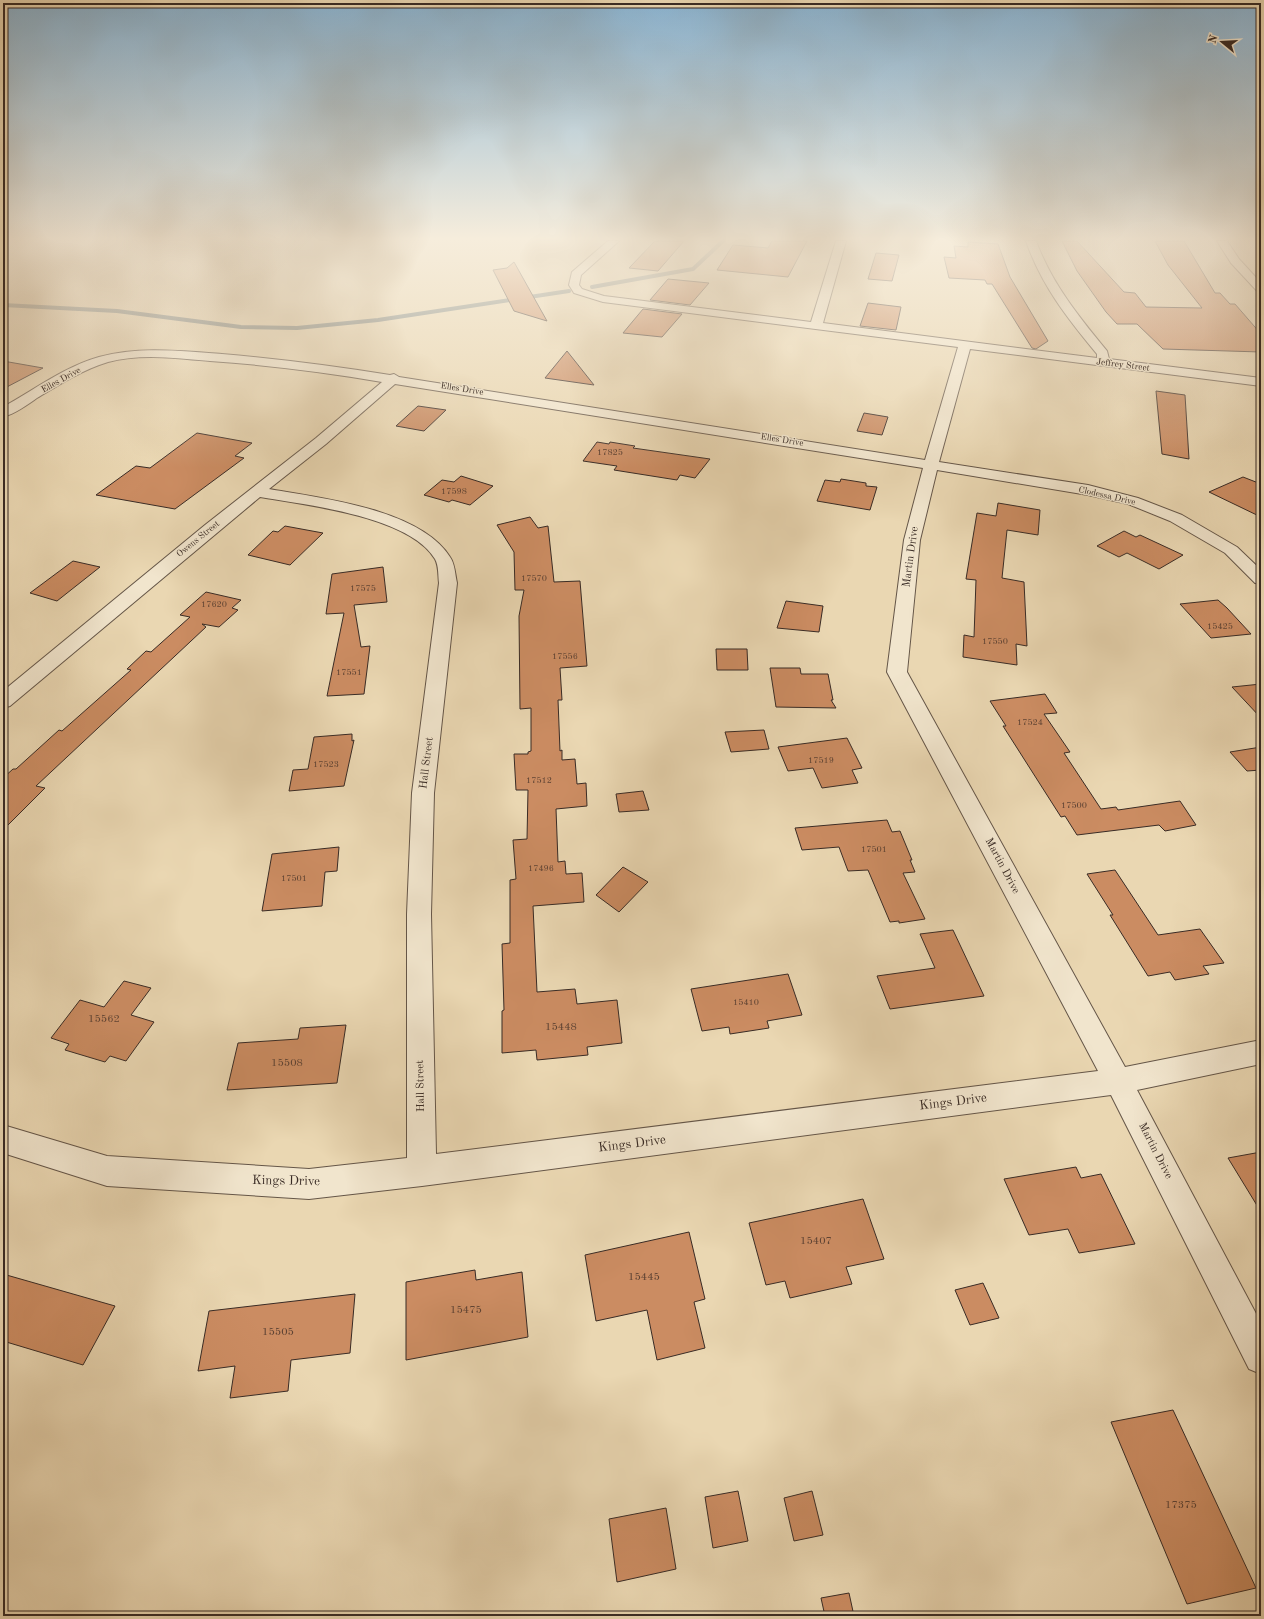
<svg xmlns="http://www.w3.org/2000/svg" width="1264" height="1619" viewBox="0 0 1264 1619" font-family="'Old Standard TT',serif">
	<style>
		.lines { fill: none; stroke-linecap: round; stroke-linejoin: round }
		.stream { stroke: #757f7d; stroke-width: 4 }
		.building { fill: #cb8c62; stroke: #392b25 }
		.minor-casing { stroke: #655648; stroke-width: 2 }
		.tertiary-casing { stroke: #655648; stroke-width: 2 }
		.minor { fill: #f1e5cd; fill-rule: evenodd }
		.tertiary { fill: #f1e5cd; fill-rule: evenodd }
		.labels { text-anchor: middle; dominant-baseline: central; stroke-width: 3; stroke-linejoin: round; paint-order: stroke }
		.far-street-label { font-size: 9px; fill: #392b25; stroke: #f1e5cd }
		.number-label { font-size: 9px; fill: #5e4334 }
		.street-label { font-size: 11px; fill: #392b25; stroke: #f1e5cd }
		.near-number-label { font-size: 11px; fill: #5e4334 }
		.near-street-label { font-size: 13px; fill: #392b25; stroke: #f1e5cd }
	</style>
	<rect width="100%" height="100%" fill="#ead7b2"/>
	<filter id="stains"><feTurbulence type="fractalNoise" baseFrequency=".005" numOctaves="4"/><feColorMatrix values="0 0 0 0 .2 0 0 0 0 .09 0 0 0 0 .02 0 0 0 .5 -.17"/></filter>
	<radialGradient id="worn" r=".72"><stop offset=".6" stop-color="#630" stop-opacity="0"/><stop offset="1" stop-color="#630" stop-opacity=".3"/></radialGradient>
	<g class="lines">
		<path class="stream" d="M592,287L693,269L723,241
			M3,305L117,311L241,327L297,328L378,320L569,291"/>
	</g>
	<path class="building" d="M655,241H684L658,271L629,268Z
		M772,241H807L788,277L717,270L733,245L768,248Z
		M1062,241H1077L1124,292L1135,293L1146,307L1202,308L1168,265L1155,241H1184L1215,293H1220L1230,304H1235L1261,334V352L1163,349L1137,324H1117L1106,312L1077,271Z
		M968,242L998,244L1010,277L1048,341L1036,349L1032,348L992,284H987L985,280L949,278L944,257L956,258L954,246L968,247Z
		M876,253L899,255L892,281L868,279Z
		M514,262L547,321L514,311L493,270L507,268Z
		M668,279L709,283L690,305L650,300Z
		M868,303L901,307L896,330L860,326Z
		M643,309L682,314L662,337L623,333Z
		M567,351L594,385L545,378Z
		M3,361L43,368L3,389Z
		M1156,391L1185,395L1189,459L1162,454Z
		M418,406L446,410L424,431L396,426Z
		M864,413L888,417L882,435L857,431Z
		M197,433L252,443L235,456L244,458L175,509L96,495L136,466L150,468Z
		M597,442L609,444L610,442L635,446L633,448L710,459L695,478L680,475L677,480L614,470L617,466L583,461Z
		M461,476L493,486L470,505L452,500L449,502L424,495L442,480L454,482Z
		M1243,477L1261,484V517L1209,492Z
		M841,479L866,483V486L877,487L870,510L817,501L825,480L840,482Z
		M998,503L1040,510L1038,535L1007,530L1002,578L1024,582L1027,646L1016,644L1017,665L963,657L964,635L974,637L976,580L966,579L977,513L996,516Z
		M530,517L538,528L548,526L554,582L580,581L587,666L560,668L562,700H558L560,751L562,750V760L575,759L577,784L586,783L587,806L556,809L558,862L565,861L566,874L582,873L584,902L533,906L537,992L575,989L577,1004L617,1000L622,1043L587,1047L588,1055L537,1060L536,1050L502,1053V1011L504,1010L502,944L510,943V880L516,879L513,840L527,839L528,790H516L514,754H528V752L531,751V708L520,709L519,616L524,590H515L514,552L497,525Z
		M285,526L323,533L290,565L248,555L273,531L278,532Z
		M1124,531L1136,537L1140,535L1183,555L1159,569L1127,553L1119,557L1097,546Z
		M73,561L100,567L57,601L30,593Z
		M383,567L387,602L354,605L361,647L370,646L364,694L327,696L344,613L326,614L332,574Z
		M206,592L241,600L232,608L238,610L219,627L202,624L206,627L36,786L45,788L3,830V778L13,769H16L59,730L62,731L131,670L127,669L146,651L151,652L190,617L180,615Z
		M1218,600L1227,608L1251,634L1211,638L1180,604Z
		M786,601L823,606L819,632L777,628Z
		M716,649H747L748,670H717Z
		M770,668H800L801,674H828L833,700H831L836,708L776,707Z
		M1261,684V718L1232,687Z
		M1045,694L1057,713L1044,714L1070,752L1064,753L1101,809L1116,807L1118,810L1180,801L1196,825L1165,831L1159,825L1077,835L1065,816L1061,817L1003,726H1006L990,701Z
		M764,730L769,749L731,752L725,732Z
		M352,734V741L354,740L344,786L289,791L293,770L308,769L314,737Z
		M847,738L862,768L852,770L858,783L822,788L813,768L788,771L778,747Z
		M1261,747V770L1247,771L1230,752Z
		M643,791L649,810L619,812L616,794Z
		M887,820L892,832L900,831L912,860H910L915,872L903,873L925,919L899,923V921L890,922L868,870L848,871L839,847L802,850L795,828Z
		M339,847L337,871L325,872L322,906L262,911L272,854Z
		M623,867L648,882L619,912L596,895Z
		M1115,870L1158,935L1200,929L1224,963L1203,966L1209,974L1175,980L1170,972L1148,976L1110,915H1113L1087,874Z
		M953,930L984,996L890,1009L877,976L935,968L920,934Z
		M788,974L802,1015L767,1021L769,1028L730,1034L729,1027L702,1031L691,989Z
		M124,981L151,988L131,1015L154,1022L126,1061L110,1056L105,1062L65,1050L69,1044L51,1038L80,1000L104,1007Z
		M346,1025L337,1083L227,1090L238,1043L298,1039L300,1028Z
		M1261,1152V1212L1228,1158Z
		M1076,1167L1081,1178L1101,1174L1135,1244L1079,1253L1068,1229L1029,1235L1004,1179Z
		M863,1199L884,1259L846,1267L852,1284L790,1298L785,1281L766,1285L749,1223Z
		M689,1232L705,1299L694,1302L705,1348L657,1360L647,1310L596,1321L585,1255Z
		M475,1270L476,1280L522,1272L528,1337L406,1360V1282Z
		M3,1274L115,1306L83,1365L3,1341Z
		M983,1283L999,1318L970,1325L955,1290Z
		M355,1294L350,1353L291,1360L288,1391L230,1398L235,1366L198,1371L209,1311Z
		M1173,1410L1256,1588L1187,1604L1111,1422Z
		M738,1491L748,1541L713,1548L705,1497Z
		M812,1491L823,1535L794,1541L784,1498Z
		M666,1508L676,1569L617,1582L609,1519Z
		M849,1593L854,1616H825L821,1598Z"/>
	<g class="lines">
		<g class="minor-casing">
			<path id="minor" d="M608,241H619L581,275L579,285L582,289L604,296L811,322L836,241H846L823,323L1097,358V354C1068,319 1041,285 1026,241H1036C1052,284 1079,317 1107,351L1109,359L1261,378V386L970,349L939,462L1088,485L1138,498L1182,515L1237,547L1261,570V584L1255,583L1225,553L1170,521L1128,504L1088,495L937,470L920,540L907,672L1125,1067L1261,1040V1064L1137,1090L1261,1323V1374L1249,1369L1111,1095L422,1186L309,1199L107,1186L3,1153V1125L107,1156L309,1169L407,1158V914L412,793L439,583C438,576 439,566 435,559C409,516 306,505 260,497L10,706L3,708V691L205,525L316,438L382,382C325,372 268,365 210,361C177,358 140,353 108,362C82,370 60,384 37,398C27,405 15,414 3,417V407C34,390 64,367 99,357C139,346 181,351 222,354C279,359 334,366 390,375L394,374L399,377L925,460L958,347L603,302L574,293L569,285L572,272ZM395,384L923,468L904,540L887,672L1098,1071L436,1154L431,914L434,793L457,583C455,574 455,564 450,557C420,509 321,498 269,489L326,444Z"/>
		</g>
		<g class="tertiary-casing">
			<path id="tertiary" d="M1217,241H1227L1239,259L1261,283V292L1257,291L1231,263Z"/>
		</g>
		<use href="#minor" class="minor"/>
		<use href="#tertiary" class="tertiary"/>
	</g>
	<linearGradient id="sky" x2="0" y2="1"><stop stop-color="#8ab5d4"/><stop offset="0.51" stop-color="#f6eddc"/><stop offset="1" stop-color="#f6eddc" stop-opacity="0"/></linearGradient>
	<rect width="1264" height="468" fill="url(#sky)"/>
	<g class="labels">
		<g class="far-street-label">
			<text transform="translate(1123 365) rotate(7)">Jeffrey Street</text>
			<text transform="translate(61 380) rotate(-29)">Elles Drive</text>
			<text transform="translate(462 389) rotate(9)">Elles Drive</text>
			<text transform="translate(782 440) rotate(9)">Elles Drive</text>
			<text transform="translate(1107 496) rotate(13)">Clodessa Drive</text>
			<text transform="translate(198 539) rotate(-39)">Owens Street</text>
		</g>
		<g class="number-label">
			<text x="610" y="452">17825</text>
			<text x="454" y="491">17598</text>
			<text x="534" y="578">17570</text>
			<text x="363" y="588">17575</text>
			<text x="214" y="604">17620</text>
			<text x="1220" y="626">15425</text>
			<text x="995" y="641">17550</text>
			<text x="565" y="656">17556</text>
			<text x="349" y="672">17551</text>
			<text x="1030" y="722">17524</text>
			<text x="821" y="760">17519</text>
			<text x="326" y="764">17523</text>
			<text x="539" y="780">17512</text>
			<text x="1074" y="805">17500</text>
			<text x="874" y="849">17501</text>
			<text x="541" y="868">17496</text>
			<text x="294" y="878">17501</text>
			<text x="746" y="1002">15410</text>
		</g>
		<g class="street-label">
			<text transform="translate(911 557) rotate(-82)">Martin Drive</text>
			<text transform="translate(427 763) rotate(-83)">Hall Street</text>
			<text transform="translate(1002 866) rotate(62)">Martin Drive</text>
			<text transform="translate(421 1086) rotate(-91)">Hall Street</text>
			<text transform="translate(1155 1151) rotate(63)">Martin Drive</text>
		</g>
		<g class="near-number-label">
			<text x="104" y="1019">15562</text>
			<text x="561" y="1027">15448</text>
			<text x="287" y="1063">15508</text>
			<text x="816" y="1241">15407</text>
			<text x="644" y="1277">15445</text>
			<text x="466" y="1310">15475</text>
			<text x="278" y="1332">15505</text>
			<text x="1181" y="1505">17375</text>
		</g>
		<g class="near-street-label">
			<text transform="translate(953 1102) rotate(-7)">Kings Drive</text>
			<text transform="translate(632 1144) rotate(-7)">Kings Drive</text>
			<text transform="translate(286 1181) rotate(1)">Kings Drive</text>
		</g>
	</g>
	<rect width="1264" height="1619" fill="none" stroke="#ead7b2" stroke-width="16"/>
	<rect x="4" y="4" width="1256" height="1611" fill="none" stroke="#392b25" stroke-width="2"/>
	<rect x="8" y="8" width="1248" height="1603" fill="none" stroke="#392b25"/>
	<g transform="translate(1222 42) rotate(288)" stroke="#f1e5cd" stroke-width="3" paint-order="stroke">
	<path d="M0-3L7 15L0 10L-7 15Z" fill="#392b25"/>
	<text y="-6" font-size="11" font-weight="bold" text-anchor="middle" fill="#392b25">N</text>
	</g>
	<rect width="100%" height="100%" filter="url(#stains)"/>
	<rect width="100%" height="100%" fill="url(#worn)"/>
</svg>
